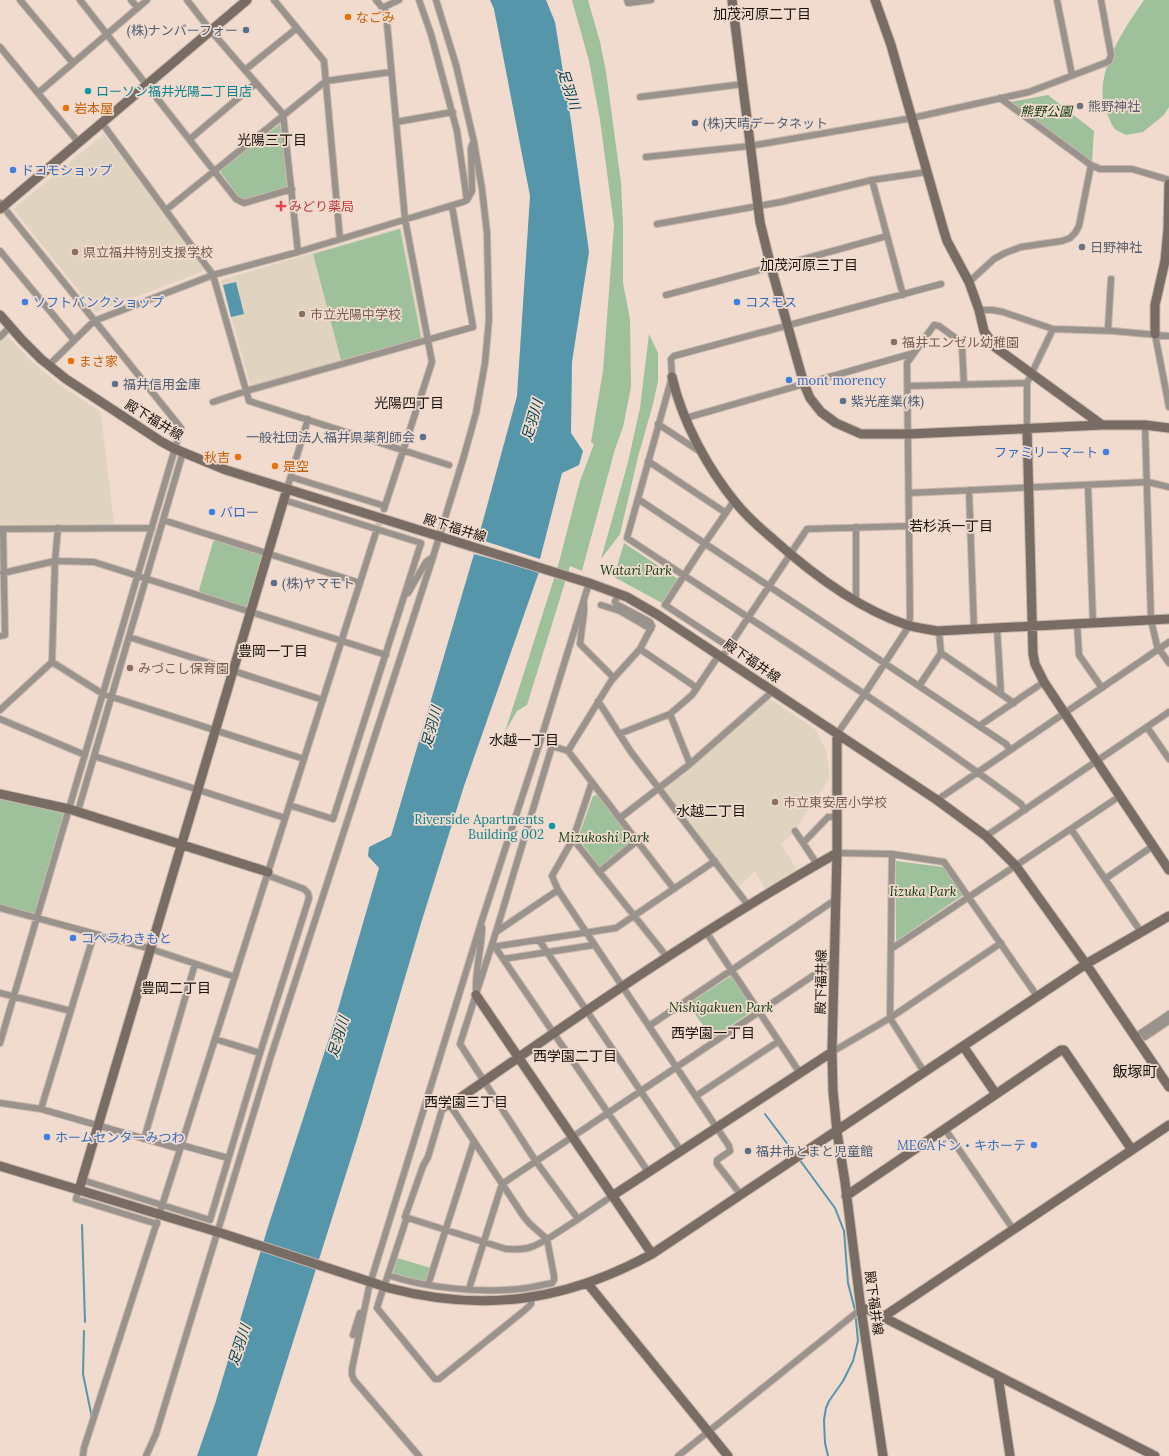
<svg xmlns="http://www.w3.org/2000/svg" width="1169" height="1456" viewBox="0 0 1169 1456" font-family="Lora,'Noto Sans JP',serif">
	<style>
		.education { fill: #e0d4c0 }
		.green { fill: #9ec19b }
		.water { fill: #5596ab }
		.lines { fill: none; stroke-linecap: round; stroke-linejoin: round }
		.stream { stroke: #5596ab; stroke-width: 2 }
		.street-tunnel { stroke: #d0bdb1; stroke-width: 6; stroke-dasharray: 6 3; stroke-linecap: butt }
		.street-casing { stroke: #c9b7ab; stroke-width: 8 }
		.secondary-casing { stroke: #c9b7ab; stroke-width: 11 }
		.street { stroke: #9a928c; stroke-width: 6 }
		.secondary { stroke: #786c64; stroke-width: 9 }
		.food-dot { fill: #e8710a; stroke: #f0dbce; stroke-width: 1.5 }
		.service-dot { fill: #5c6f8a; stroke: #f0dbce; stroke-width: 1.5 }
		.culture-dot { fill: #0f9aa8; stroke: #f0dbce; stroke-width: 1.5 }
		.worship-dot { fill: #6b7280; stroke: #f0dbce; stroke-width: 1.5 }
		.shop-dot { fill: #3f7fe0; stroke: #f0dbce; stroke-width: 1.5 }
		.health-dot { fill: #e0444e; stroke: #f0dbce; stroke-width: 1.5 }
		.education-dot { fill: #8d6e63; stroke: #f0dbce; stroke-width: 1.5 }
		.labels { text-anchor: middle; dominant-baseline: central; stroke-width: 3.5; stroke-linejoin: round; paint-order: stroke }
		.food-label { font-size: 13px; fill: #c56008; stroke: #f0dbce; text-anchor: start }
		.service-label { font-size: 13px; fill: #4e5e75; stroke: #f0dbce; text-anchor: start }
		.culture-label { font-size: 13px; fill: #0d838f; stroke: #f0dbce; text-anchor: start }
		.worship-label { font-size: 13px; fill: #5b616d; stroke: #f0dbce; text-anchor: start }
		.park-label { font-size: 13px; font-style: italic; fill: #0d360c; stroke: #f0dbce }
		.shop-label { font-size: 13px; fill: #366cbe; stroke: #f0dbce; text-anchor: start }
		.health-label { font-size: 13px; fill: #be3a42; stroke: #f0dbce; text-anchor: start }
		.education-label { font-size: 13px; fill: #785e54; stroke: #f0dbce; text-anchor: start }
		.street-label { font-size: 13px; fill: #19120e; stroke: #f0dbce }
		.neighbourhood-label { font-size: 14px; fill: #19120e; stroke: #f0dbce }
		.water-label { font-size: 14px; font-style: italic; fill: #044151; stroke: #f0dbce }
		.quarter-label { font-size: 15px; fill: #19120e; stroke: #f0dbce }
	</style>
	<rect width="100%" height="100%" fill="#f0dbce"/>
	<path class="education" d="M104,134L204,268L202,272L96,312L13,209Z
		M398,228H402L423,338L251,387L221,280Z
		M7,336L31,361L57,383L99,411L101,415L114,523L112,526H0V342Z
		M767,700H771L815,729L826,750L830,778L803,817L793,834L781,844L798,871L766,891L755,871L739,887L664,791L665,787Z"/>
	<path class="green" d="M572,0H588L600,42L606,72L621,183L623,225V283L630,319L631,387L623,427L615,449L582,571L570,566L527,705L517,711L505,732L558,566L580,481L594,444L591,442L603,371L614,225L600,120L589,61Z
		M1144,0H1169V107L1164,115L1143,132L1126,135C1123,133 1119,132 1115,129C1112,126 1110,120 1108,116C1089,79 1124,29 1144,0Z
		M1048,95L1094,131L1092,163L1010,102Z
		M280,124L288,184L286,187L245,199L239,197L220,171L222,168Z
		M400,229L421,338L341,360L313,254Z
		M649,334L658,353V381L653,404L638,457L620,534L601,559L628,462L640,408Z
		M216,539L261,554L263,557L248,606L246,607L201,593L199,590L213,542Z
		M624,543L678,579L662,603L614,577Z
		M598,795L633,841L600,867L578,838L593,796Z
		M0,796L68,812L38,914L0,906Z
		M896,861L943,867L963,895L896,941Z
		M731,976L754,1010L712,1038L688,1004Z
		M397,1258L431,1268L426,1281L409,1278L393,1273Z"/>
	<path class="water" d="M490,0H546L555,22L571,121L589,252L572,362L571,433L583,451L579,465L562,473L540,559L478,539L517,396L530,196L494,9Z
		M236,282L244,314L231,317L223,285Z
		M474,554L539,572L464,786L422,920L362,1123L257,1456H197L215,1404L267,1230L334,1023L379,868L368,856L369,847L391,836Z"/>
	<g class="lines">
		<path class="stream" d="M765,1114L795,1154
			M799,1159L835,1208L844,1231L848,1283L855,1310L858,1341L853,1361L843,1381L829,1401L826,1408L824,1420L825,1443L828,1456
			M82,1225L85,1322
			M84,1331L83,1374L91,1413V1419"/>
		<path class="street-tunnel" d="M377,529L384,509"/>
		<g class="street-casing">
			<path id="street" d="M20,0L73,63
				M80,0L236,199L244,203L292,189
				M131,0L138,8
				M187,0L211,31L283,114L298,252
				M274,0L324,61L340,239
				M376,0L386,12L405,219L432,362L384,509
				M419,0L431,34L457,131L467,200
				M627,0L628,3L651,0
				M1057,0L1072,75
				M382,8L399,0
				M0,47L79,143
				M245,70L297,28
				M38,93L147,0
				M640,97L743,84
				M1000,98L1091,165L1100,169H1132L1169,180
				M396,122L453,112
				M102,123L213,275L249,401L449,465
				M190,139L256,83
				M646,157L750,146L912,118L1029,92L1105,63L1109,61L1111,55L1101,0
				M872,180L903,295
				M0,203L181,428L0,1043
				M166,210L326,81L391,72
				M657,224L781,202L872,180L927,172
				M0,251L74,340
				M771,268L887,236
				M969,282L994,259L1005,253L1021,247L1062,241L1070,238L1075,233L1079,226L1091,165
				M941,284L674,356L671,359L672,377L627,538C759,625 894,710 1021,804L1025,810
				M666,295L771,267
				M979,310H993L1003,312L1053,329L1113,331L1169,336
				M1108,330L1111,279
				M1155,334L1169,407
				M0,337L10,327
				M49,365L94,321L213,275L298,252L463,202L467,200L472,191L471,148L473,143
				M908,386L1027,383
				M213,402L246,391L473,327L452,206
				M686,418L804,384L914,353
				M658,424L702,453
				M1145,425L1151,620L1158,650
				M1027,428V383L1053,329
				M648,461L726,513
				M291,477L385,506
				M1088,485L1093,623
				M287,489L308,419
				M969,490L974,629
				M909,493L1148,482L1169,487
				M638,499L1006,744L1010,750
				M284,500L421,543L333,819L289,805
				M163,520L360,583
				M0,529L152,528
				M3,573L55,561L94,562L386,655
				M408,593L426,562L433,557
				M856,600V527
				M584,603V612L580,644L613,677
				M601,605L620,611L651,629
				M1077,623L1079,655L1102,688
				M997,628L1001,694
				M0,636L5,635L3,529
				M129,637L323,700
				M729,647L665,605L705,543L734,501
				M640,649L697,688
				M1159,649L1169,663
				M941,653L1014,703
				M722,657L807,529L908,526
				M52,662L103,694L304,759
				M919,686L941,653L939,631
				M598,701L631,752L748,905
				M0,710L52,662L55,561L58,528
				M670,714L690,764
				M0,719L85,755
				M979,726L1044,682
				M1147,727L1169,759
				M619,734L670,714L692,695L719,655
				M837,734L864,695L909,626L910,616L907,363L934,325L939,326L957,339L962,345L964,385
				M568,751L611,681L640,649L652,626L650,622L616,604L615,602L618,594
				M94,756L285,818
				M937,800L1169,642
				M78,811L183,452
				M620,818L690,764L773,691
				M1071,829L1141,932
				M795,831L817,864
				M986,836L1169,712
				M573,839L667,957
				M803,843L828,817H836
				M837,853L892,854L944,862L1037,996
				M892,854L890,1018L924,1072
				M599,872L637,841
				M1105,879L1153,846
				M558,890L552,876L573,839L592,782
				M0,908L151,949L235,977
				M496,932L552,746L568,751L674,889
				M706,932L800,1073
				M539,940L681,1151
				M492,947L616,928L715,861
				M495,947L649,1173
				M891,949L1120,796
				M503,959L594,945
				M476,991C475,969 482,949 482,927
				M0,993L71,1011
				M649,1026L835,900
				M1135,1037L1169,1014
				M1145,1037L1169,1021
				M215,1039L260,1053
				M832,1052L890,1018L1001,943
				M696,1096L779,1041
				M0,1103L41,1109L180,1149
				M41,1109L94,934
				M945,1129L1013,1229
				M144,1139L195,964
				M181,1145L228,1158
				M82,1180L210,1220L260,1053L309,898L308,893L304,889L267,875
				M79,1190L76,1199L157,1224
				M161,1209L377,529
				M578,1219L535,1160L460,1044L496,932L558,890L729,1146L730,1151L717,1160V1164L741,1195
				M388,1275C425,1288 479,1293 519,1289C530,1288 541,1285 552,1283L554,1280V1276L547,1239L530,1224L524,1217L450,1105L442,1110L428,1157L423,1166L405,1217L506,1249C514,1249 520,1250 528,1248C540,1245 552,1236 563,1229C580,1218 596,1207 612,1196
				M386,1281L407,1217
				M428,1285L474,1141
				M469,1289L502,1184L835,961
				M382,1292L377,1308L435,1379H439L525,1310L531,1304V1298
				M353,1335L360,1313
				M83,1456L84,1448L157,1222
				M146,1456L156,1434L271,1056L433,557L464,456L476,413L485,363L489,319L487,233L482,189L474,142L456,65L436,0
				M419,1456L354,1380L352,1375V1369L369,1287L482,920L540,742L589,583
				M678,1456L861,1309"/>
		</g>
		<g class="secondary-casing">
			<path id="secondary" d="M732,0L760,222L771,267L804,384L810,398L821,412L836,423L861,434H909L1102,425H1145L1169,428
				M875,0L891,45L943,228L947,241L969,282L979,310L984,331L995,347L1102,425
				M0,209L247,0
				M0,315L22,340L41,359L66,379L162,442L175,449L226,470L589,583L627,597L658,615L937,800L986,836L1016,866L1086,964L1169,916
				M1155,334V305L1165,261L1168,230L1169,184
				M672,377C682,421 708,469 736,503C747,517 760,528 773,539C811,573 859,609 907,625C917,628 927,629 937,631L1169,619
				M1027,428L1033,654L1035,664L1044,682L1169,870
				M837,734V853L832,1052L833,1091L837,1132L845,1182L861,1309L883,1456
				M0,794L69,809L268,872
				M476,995L652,1254
				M963,1046L996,1094
				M450,1105C576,1017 703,929 837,853
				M0,1166L221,1233L389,1288C484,1313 566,1301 652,1254L1086,964L1169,1087
				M79,1190L287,489
				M612,1196L832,1052
				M846,1196L1061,1050H1064L1132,1150
				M588,1284L728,1456
				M861,1309H867L883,1317L1155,1456
				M883,1317L1169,1125
				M998,1376L1010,1456"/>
		</g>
		<use href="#street" class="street"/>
		<use href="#secondary" class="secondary"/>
	</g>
	<g class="food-dot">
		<circle cx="348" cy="17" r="4"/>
		<circle cx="66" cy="108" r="4"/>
		<circle cx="71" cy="361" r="4"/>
		<circle cx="238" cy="457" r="4"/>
		<circle cx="275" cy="466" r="4"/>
	</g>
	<g class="service-dot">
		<circle cx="246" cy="30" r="4"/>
		<circle cx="695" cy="123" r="4"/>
		<circle cx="115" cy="384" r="4"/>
		<circle cx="843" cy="401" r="4"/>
		<circle cx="423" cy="437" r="4"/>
		<circle cx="274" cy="583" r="4"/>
		<circle cx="748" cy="1151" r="4"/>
	</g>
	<g class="culture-dot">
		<circle cx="88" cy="91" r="4"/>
		<circle cx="552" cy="826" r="4"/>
	</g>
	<g class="worship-dot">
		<circle cx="1080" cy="106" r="4"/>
		<circle cx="1082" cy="247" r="4"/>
	</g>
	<g class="shop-dot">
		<circle cx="13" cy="170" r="4"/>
		<circle cx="25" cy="302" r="4"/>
		<circle cx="737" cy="302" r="4"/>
		<circle cx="789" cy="380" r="4"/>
		<circle cx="1106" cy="452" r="4"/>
		<circle cx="212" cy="512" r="4"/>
		<circle cx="73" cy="938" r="4"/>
		<circle cx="47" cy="1137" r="4"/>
		<circle cx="1034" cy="1145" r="4"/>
	</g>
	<path class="health-dot" d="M279 200h4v4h4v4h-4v4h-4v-4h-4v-4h4z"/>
	<g class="education-dot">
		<circle cx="75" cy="252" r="4"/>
		<circle cx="302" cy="314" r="4"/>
		<circle cx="894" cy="342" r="4"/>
		<circle cx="130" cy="668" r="4"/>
		<circle cx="775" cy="802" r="4"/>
	</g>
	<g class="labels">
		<g class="food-label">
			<text x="356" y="17">なごみ</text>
			<text x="74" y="108">岩本屋</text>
			<text x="79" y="361">まさ家</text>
			<text x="230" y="457" text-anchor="end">秋吉</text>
			<text x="283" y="466">是空</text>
		</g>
		<g class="service-label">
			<text x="238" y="30" text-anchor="end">(株)ナンバーフォー</text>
			<text x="703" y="123">(株)天晴データネット</text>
			<text x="123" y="384">福井信用金庫</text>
			<text x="851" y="401">紫光産業(株)</text>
			<text x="415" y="437" text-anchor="end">一般社団法人福井県薬剤師会</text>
			<text x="282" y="583">(株)ヤマモト</text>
			<text x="756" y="1151">福井市とまと児童館</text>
		</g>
		<g class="culture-label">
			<text x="96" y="91">ローソン福井光陽二丁目店</text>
			<text x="544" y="819" text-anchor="end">Riverside Apartments<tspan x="544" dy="15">Building 002</tspan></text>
		</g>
		<g class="worship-label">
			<text x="1088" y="106">熊野神社</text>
			<text x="1090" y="247">日野神社</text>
		</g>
		<g class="park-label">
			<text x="1046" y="111">熊野公園</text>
			<text x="636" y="570">Watari Park</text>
			<text x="604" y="837">Mizukoshi Park</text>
			<text x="923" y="891">Iizuka Park</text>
			<text x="721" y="1007">Nishigakuen Park</text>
		</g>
		<g class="shop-label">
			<text x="21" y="170">ドコモショップ</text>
			<text x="33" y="302">ソフトバンクショップ</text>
			<text x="745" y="302">コスモス</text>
			<text x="797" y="380">mont morency</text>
			<text x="1098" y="452" text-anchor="end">ファミリーマート</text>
			<text x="220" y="512">バロー</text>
			<text x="81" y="938">コペラわきもと</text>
			<text x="55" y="1137">ホームセンターみつわ</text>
			<text x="1026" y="1145" text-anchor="end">MEGAドン・キホーテ</text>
		</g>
		<g class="health-label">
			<text x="289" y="206">みどり薬局</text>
		</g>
		<g class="education-label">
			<text x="83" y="252">県立福井特別支援学校</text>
			<text x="310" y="314">市立光陽中学校</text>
			<text x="902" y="342">福井エンゼル幼稚園</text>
			<text x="138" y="668">みづこし保育園</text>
			<text x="783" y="802">市立東安居小学校</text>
		</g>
		<g class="street-label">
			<text transform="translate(154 420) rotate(31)">殿下福井線</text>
			<text transform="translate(455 528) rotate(17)">殿下福井線</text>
			<text transform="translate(752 661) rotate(34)">殿下福井線</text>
			<text transform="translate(821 982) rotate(-89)">殿下福井線</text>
			<text transform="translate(874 1303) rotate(82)">殿下福井線</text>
		</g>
		<g class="neighbourhood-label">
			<text x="762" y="14">加茂河原二丁目</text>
			<text x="272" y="140">光陽三丁目</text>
			<text x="809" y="265">加茂河原三丁目</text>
			<text x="409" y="403">光陽四丁目</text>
			<text x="951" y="526">若杉浜一丁目</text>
			<text x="273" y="651">豊岡一丁目</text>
			<text x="524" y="740">水越一丁目</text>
			<text x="711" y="811">水越二丁目</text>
			<text x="176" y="988">豊岡二丁目</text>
			<text x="713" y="1033">西学園一丁目</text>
			<text x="575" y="1056">西学園二丁目</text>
			<text x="466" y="1102">西学園三丁目</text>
		</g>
		<g class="water-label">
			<text transform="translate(569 89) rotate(72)">足羽川</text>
			<text transform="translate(532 420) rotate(-74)">足羽川</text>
			<text transform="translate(431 727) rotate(-75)">足羽川</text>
			<text transform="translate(338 1037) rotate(-73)">足羽川</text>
			<text transform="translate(239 1345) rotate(-72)">足羽川</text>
		</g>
		<g class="quarter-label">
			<text x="1135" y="1071">飯塚町</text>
		</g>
	</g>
</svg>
